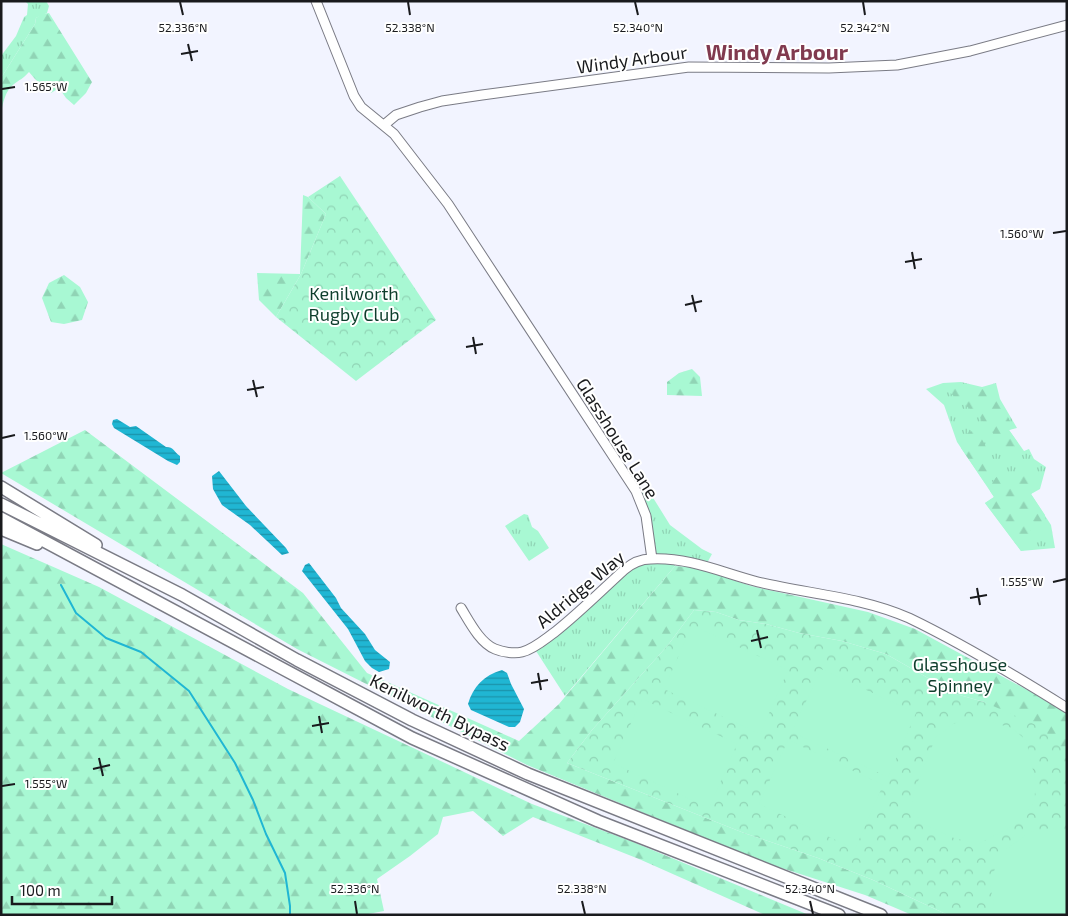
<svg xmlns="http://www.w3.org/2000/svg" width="1068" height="916" viewBox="0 0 1068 916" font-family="'Exo 2',sans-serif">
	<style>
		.grass { fill: url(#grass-tufts) }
		.forest { fill: url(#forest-firs) }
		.park { fill: url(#park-crowns) }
		.pitch { fill: #a8f8d3 }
		.water { fill: url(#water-rules) }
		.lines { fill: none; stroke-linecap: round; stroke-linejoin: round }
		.stream { stroke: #20b6d3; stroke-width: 2 }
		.secondary-casing { stroke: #7a7b85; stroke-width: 11 }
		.highway-casing { stroke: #7a7b85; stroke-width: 14 }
		.secondary { stroke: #fff; stroke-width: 9 }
		.highway { stroke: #fff; stroke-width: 11 }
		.ticks { fill: none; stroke: #191a1d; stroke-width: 2 }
		.labels { text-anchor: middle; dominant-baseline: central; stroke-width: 4; stroke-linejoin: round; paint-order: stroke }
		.street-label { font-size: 18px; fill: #191a1d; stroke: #fff }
		.park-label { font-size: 18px; fill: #0e3e2c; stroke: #fff }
		.district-label { font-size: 22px; font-weight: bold; fill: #813a4f; stroke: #fff }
		.ticks-label { font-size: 12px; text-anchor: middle; fill: #191a1d; stroke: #fff; stroke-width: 4; stroke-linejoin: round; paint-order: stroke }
	</style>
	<defs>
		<pattern id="grass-tufts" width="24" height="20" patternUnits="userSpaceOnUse" patternTransform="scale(1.25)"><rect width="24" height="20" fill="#a8f8d3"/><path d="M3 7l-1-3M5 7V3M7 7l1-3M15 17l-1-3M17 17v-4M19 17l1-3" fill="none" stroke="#90d4b5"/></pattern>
		<pattern id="forest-firs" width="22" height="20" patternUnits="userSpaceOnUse" patternTransform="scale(1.25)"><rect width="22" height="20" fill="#a8f8d3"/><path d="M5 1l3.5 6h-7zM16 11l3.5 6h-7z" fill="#90d4b5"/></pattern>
		<pattern id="park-crowns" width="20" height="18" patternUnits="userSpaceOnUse" patternTransform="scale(1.25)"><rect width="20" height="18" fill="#a8f8d3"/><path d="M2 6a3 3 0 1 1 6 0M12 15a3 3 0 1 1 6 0" fill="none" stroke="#90d4b5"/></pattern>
		<pattern id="water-rules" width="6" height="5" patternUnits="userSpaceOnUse" patternTransform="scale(1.25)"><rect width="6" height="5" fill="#20b6d3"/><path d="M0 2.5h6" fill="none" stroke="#1b93ab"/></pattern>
	</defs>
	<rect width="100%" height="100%" fill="#f2f4ff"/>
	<path class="grass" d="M25,1H46L49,6L47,13L36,18L35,24L1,78V56L16,36L24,17L27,15L28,4Z
		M961,382L982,387L996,383L1000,399L1017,428L1009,430L1024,451L1029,449L1034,459L1046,467L1040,489L1031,494L1051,525L1055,548L1021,551L985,503L994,497L957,442L944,405L926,389L943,383Z
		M647,488L670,525L702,549L712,554L706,565L652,559L638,494Z
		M524,514L528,515L532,527L538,531L549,548L529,561L505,526Z
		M654,562L675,563V566L565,696L536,651L565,629L595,603L622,576L636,566Z"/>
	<path class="forest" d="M49,13L92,82L86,93L74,105L66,98L59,88L51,93L35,79L29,72C22,80 20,79 14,84C5,91 3,103 1,113V78L35,24L36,18L42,14Z
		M303,195L308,197L326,214L301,274L276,317L259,300L257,273L300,274Z
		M64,275L80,287L88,302L82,320L64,324L51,322L42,298L49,283Z
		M692,369L700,377L702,396L667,395V382L679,373Z
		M963,384L986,390L993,388L999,402L1014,428L1009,430L1018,443L1011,449L999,448L992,431L985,427L980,417L944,388L947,385Z
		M85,430L303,593L367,673L519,741L559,704L675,566L704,568L727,578L751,586L868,612L915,629L1031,692L1067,714V754L984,702L956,694L886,654L842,641L799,633L766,624L739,620L716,612L694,610L668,645L592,730L567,763L744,833L818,858L873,880L948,915H912L865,895L766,863L527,765L297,649L1,473Z
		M971,431L979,434C989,452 997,464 985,483L961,448L962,437Z
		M1003,472H1024L1039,481L1036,490L1031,494L1045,515V523L1038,526L1031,519L1028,524L1035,540L1028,549L1021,551L985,503L994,497L990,491C992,481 995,477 1003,472Z
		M1,544L99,587L288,689L532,804L633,842L809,915H765L639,859L533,817L503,836L473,811L443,817L438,834L410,856L377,879L384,911L363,915H1Z"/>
	<path class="park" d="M340,176L436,320L356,381L276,317L301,274L326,214L308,197Z
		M694,610L716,612L739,620L766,624L799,633L842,641L886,654L956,694L984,702L1041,727L1067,754V915H948L873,880L818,858L744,833L567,763L592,730L668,645Z"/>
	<path class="pitch" d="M692,625L788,670L760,734L664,689Z
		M821,669L916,713L888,777L792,732Z
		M642,699L737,744L709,808L613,763Z
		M966,719L984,720L1012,728L1026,740L1036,783L1034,802L1015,825L978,844L954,838L924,824L912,811L914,791L936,737L953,724Z
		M788,740L883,785L855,849L759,804Z
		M1051,828L1065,832L1067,836V915H1005L995,909L989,881L1004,851L1030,832Z"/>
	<path class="water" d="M117,419L130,427L136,426L166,447C174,447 174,452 180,456V462L177,465L168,461L114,428L112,424L113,420Z
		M219,471L246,506L286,548L289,553L282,555L250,525L222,505L213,489L212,476Z
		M309,563L336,598L341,608L365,634L375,650L390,662L389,669L379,672L372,668L365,661L348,629L302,571L305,565Z
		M502,670L507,673L511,684L524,709L520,722L515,727H509L471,710L468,704C473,687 484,675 502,670Z"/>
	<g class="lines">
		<path class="stream" d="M61,585L76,613L106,638L141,652L189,691L235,763L253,800L266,834L285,873L290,906V915"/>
		<g class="secondary-casing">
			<path id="secondary" d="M316,1L354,96L361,107L394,134L448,204L636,491L646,516L652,559
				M384,125L396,115L420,107L442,101L482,95L689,67L829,68L897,65L970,51L1067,25
				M461,608C469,621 480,643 495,649C502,652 514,654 522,652C534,649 545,639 555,632C579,613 601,591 624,570C632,563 641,559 651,559C689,557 723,573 758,582C808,594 862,597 909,618C963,644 1016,676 1067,708"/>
		</g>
		<g class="highway-casing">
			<path id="highway" d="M1,487L96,545
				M1,504L182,595L297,660L412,720L528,774L881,915
				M1,518L412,738L598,821L839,915
				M1,529L37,544"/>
		</g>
		<use href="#secondary" class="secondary"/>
		<use href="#highway" class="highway"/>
	</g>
	<path class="ticks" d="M180,2L183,15M408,2L410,15M635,2L638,15M863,2L865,15M188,44L192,61M181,54L198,51M2,89L15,87M1053,233L1066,231M912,252L915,269M905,262L922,259M692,295L696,312M685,305L702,301M473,337L476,354M466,347L483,344M253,380L257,397M247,390L264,387M2,438L15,435M1053,582L1066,579M977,588L980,605M970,598L987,595M757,630L761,648M751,641L768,637M538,673L541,690M531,683L548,680M319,716L322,733M312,726L329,723M99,758L103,776M93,769L110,765M2,786L15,784M355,901L357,914M582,901L585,914M810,901L813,914"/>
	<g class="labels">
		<g class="street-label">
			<text transform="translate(632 59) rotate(-8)">Windy Arbour</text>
			<text transform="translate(618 438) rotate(58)">Glasshouse Lane</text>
			<text transform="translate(580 589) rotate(-40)">Aldridge Way</text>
			<text transform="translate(440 712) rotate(26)">Kenilworth Bypass</text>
		</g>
		<g class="park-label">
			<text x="354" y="293">Kenilworth<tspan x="354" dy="21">Rugby Club</tspan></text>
			<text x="960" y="664">Glasshouse<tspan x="960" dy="21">Spinney</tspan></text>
		</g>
		<g class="district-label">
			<text x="777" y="51">Windy Arbour</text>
		</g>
	</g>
	<g class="ticks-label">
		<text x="183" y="32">52.336°N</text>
		<text x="410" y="32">52.338°N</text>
		<text x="638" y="32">52.340°N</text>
		<text x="865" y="32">52.342°N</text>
		<text x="46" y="91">1.565°W</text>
		<text x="1022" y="238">1.560°W</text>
		<text x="46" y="440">1.560°W</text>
		<text x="1022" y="586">1.555°W</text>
		<text x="46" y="788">1.555°W</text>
		<text x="355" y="893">52.336°N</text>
		<text x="582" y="893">52.338°N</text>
		<text x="810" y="893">52.340°N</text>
	</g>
	<rect width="1068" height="916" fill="none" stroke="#191a1d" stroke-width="5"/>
	<path d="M12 896v8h100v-8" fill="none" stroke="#191a1d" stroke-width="2.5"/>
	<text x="20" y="896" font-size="15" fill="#191a1d" stroke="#ffffff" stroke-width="4" paint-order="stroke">100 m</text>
</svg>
